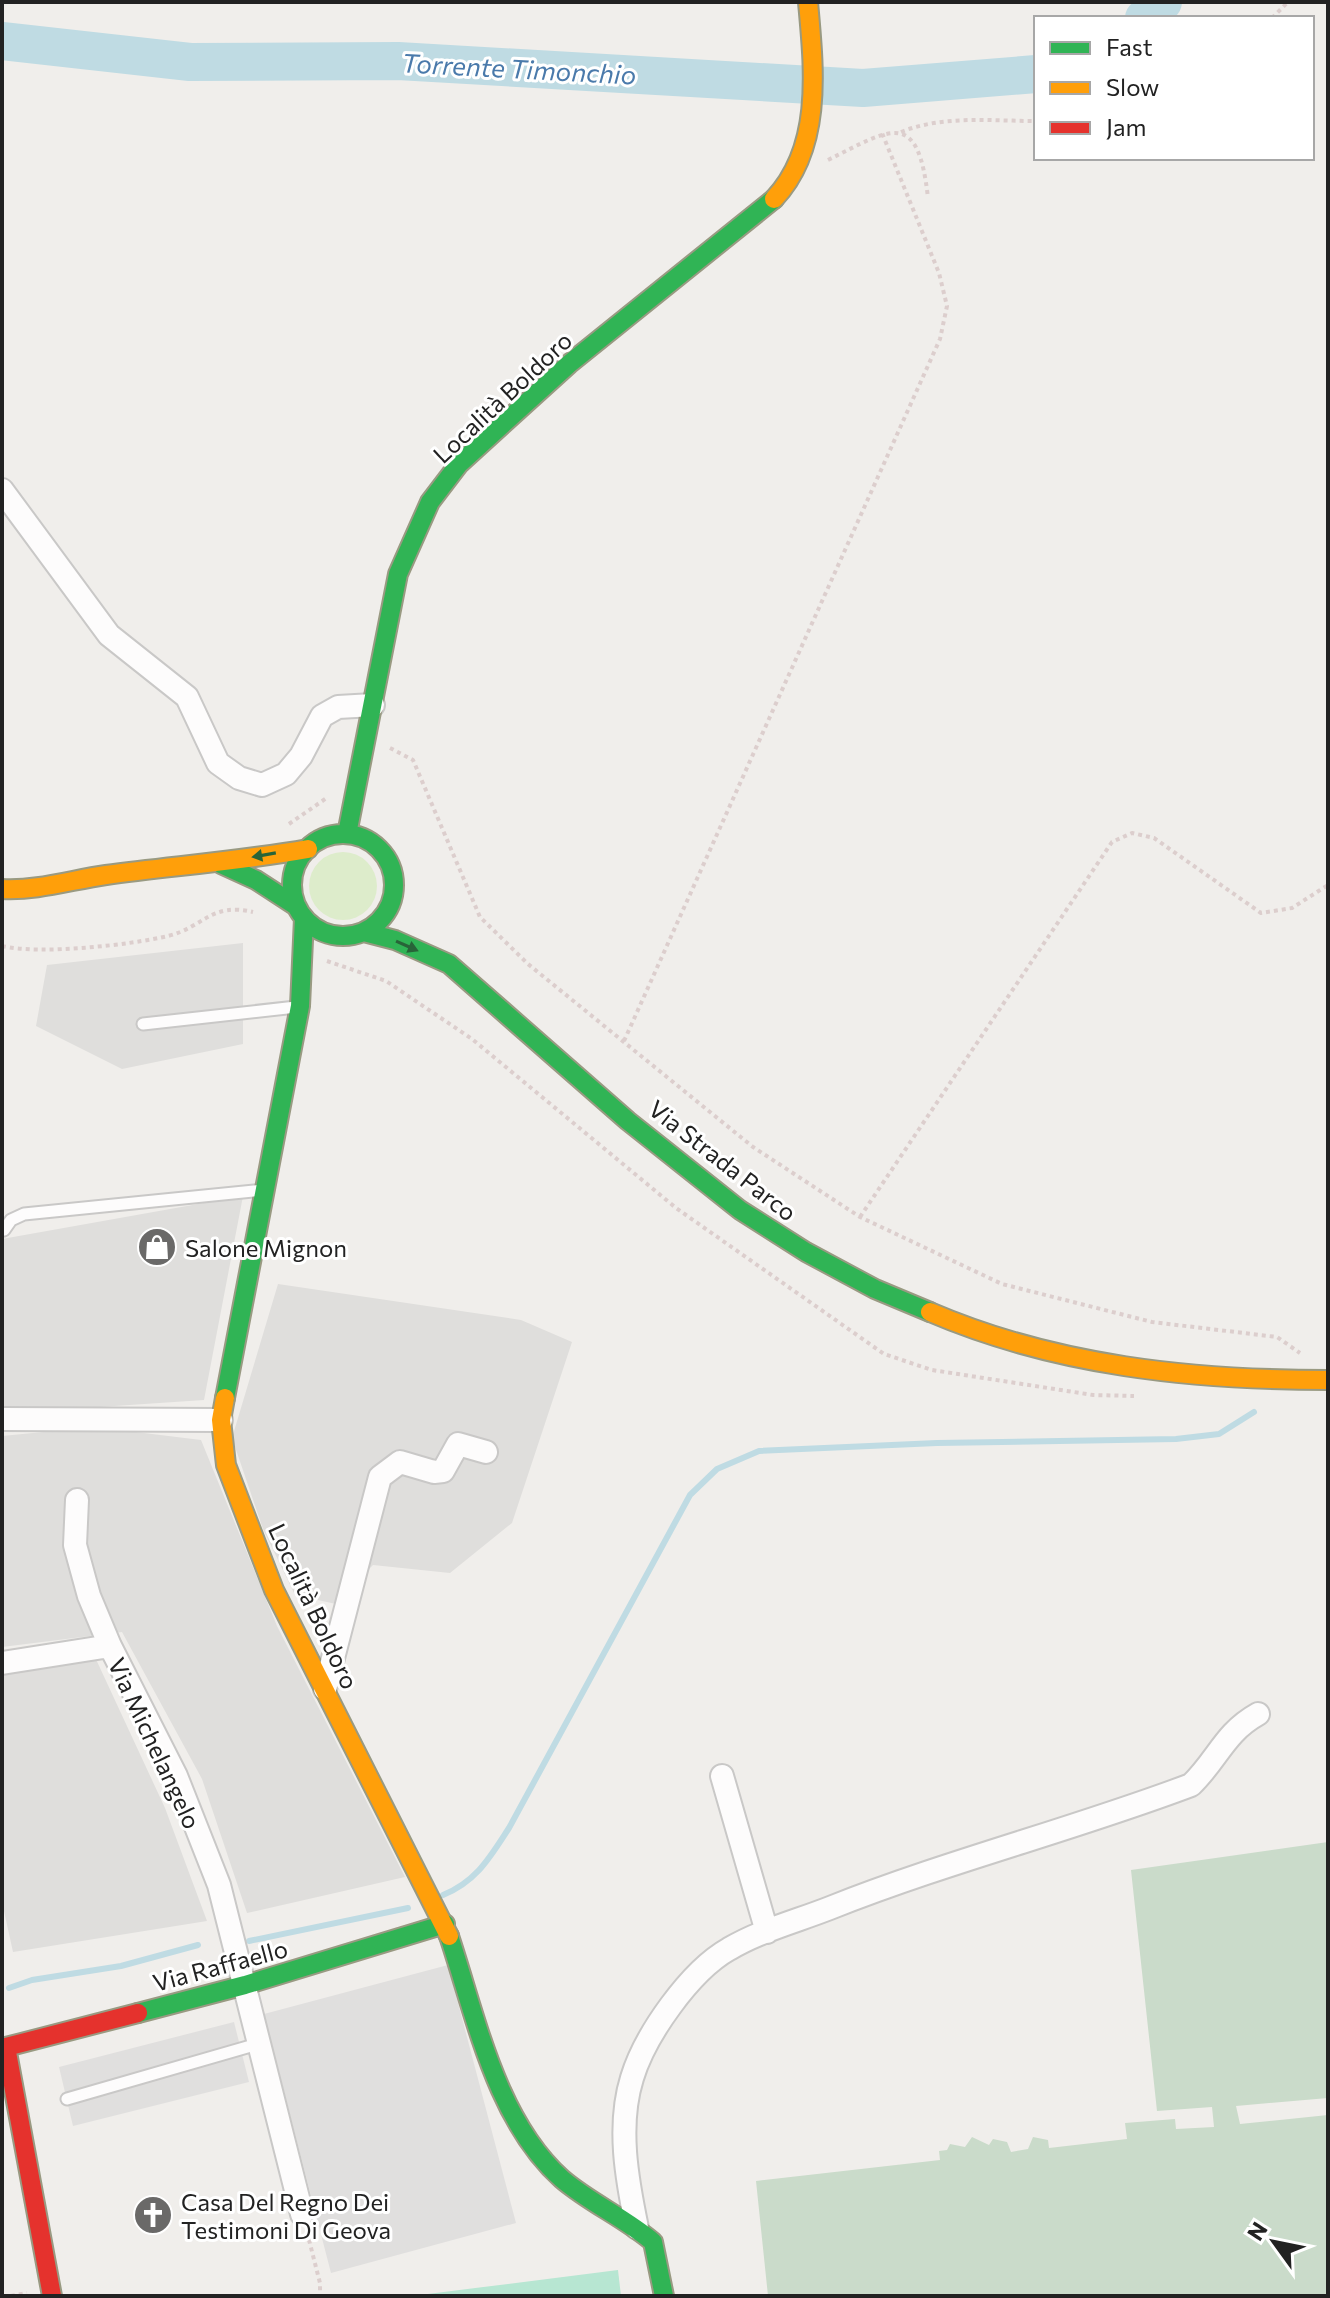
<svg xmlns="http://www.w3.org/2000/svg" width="1330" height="2298" viewBox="0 0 1330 2298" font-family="Commissioner,sans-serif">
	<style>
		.residential { fill: #dfdedc }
		.grass { fill: #ddeccb }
		.cemetery { fill: #cadbca }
		.pitch { fill: #b7e6d2 }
		.parking { fill: #e0dfde }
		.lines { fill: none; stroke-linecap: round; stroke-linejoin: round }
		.stream { stroke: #bfdbe3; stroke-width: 6 }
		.river { stroke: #bfdbe3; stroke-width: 38 }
		.lane-casing { stroke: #c9c8c7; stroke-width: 15 }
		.street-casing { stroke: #c9c8c7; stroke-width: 26 }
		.fast-casing { stroke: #999a82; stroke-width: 22 }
		.slow-casing { stroke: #999a82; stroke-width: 22 }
		.jam-casing { stroke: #999a82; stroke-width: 22 }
		.path { stroke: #dccecd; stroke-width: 4; stroke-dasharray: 4 4; stroke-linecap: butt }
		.lane { stroke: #fdfcfc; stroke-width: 11 }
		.street { stroke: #fdfcfc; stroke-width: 22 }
		.fast { stroke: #30b455; stroke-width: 18 }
		.slow { stroke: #ff9f0a; stroke-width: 18 }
		.jam { stroke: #e5322d; stroke-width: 18 }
		.oneway { fill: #286439 }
		.labels { text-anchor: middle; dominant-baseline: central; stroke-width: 6; stroke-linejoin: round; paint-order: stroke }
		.street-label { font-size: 24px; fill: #222; stroke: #fff }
		.poi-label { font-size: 24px; fill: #222; stroke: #fff; text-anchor: start }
		.water-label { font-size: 26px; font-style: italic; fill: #4a7aab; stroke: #fff }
	</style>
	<rect width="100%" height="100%" fill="#f0eeeb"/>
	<path class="residential" d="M243,943V1044L122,1069L36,1026L47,965Z
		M243,1196L204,1400L25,1412L2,1408V1239Z
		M278,1284L521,1320L572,1342L512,1523L450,1573L373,1565L336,1604L295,1595L263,1529L232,1438Z
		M95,1427L201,1440L277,1626L405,1877L247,1913L202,1779L122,1632L2,1647V1436Z
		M94,1655L165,1808L207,1921L13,1952L2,1902V1673Z"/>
	<path class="grass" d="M309 886a34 34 0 1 1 68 0a34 34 0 1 1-68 0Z"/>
	<path class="cemetery" d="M1328,1842V2098L1236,2106L1240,2124L1328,2115V2296H768L756,2181L940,2160L939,2151L947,2150L950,2144L965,2147L972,2137L989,2145L993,2139L1007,2142L1011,2152L1028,2149L1033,2137L1048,2140L1049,2148L1127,2139L1125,2123L1175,2119L1176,2129L1214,2127L1212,2107L1157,2111L1131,1870Z"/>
	<path class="pitch" d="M618,2270L621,2296H412Z"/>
	<path class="parking" d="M448,1965L516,2223L331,2273L264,2014Z
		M234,2022L249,2082L73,2126L59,2067Z"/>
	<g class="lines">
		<path class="stream" d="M443,1895C477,1881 490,1857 509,1828L690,1495L717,1469L759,1451L937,1443L1176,1439L1219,1434L1254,1412
			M249,1941L408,1908
			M9,1988L32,1980L121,1966L198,1945"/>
		<path class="river" d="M1144,18L1163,2
			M2,41L190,62L398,61L863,88L1036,74"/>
		<g class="lane-casing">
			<path id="lane" d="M143,1024L296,1007
				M4,1230L11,1220L24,1214L263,1190
				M67,2099L261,2043"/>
		</g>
		<g class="street-casing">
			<path id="street" d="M2,490L109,635L187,697L218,763L239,778L262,785L286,774L301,756L322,716L338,707L373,705
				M2,1419L221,1420
				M77,1500L75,1545L89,1596L110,1646L176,1776L219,1885L302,2214
				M2,1663L110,1646
				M325,1689L380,1477L400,1462L434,1472L443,1471L458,1444L486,1452
				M722,1776L767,1932
				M637,2228C627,2180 617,2126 632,2078C645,2035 690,1971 729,1949C759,1931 797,1921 830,1908C948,1861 1072,1830 1191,1785C1218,1759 1224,1733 1258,1714"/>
		</g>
		<g class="fast-casing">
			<path id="fast" d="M347,834L398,574L430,502L459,464L569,364L774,199
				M292 885a51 51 0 1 1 102 0a51 51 0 1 1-102 0Z
				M221,864L256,880L296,906
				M364,932L395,940L449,964L628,1121L740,1210L806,1252L875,1289L930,1312
				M225,1398L300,1006L304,918
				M449,1936C476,2017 496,2120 562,2179C590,2203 625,2218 653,2242L664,2296
				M138,2013L245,1985L445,1924"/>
		</g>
		<g class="slow-casing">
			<path id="slow" d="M774,199C823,147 814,69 808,2
				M2,889C37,891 71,880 106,875C173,866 241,861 308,849
				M930,1312C1056,1366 1192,1380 1328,1380
				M225,1398L221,1420L226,1465L274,1590L449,1936"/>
		</g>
		<g class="jam-casing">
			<path id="jam" d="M52,2296L6,2047L138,2013"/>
		</g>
		<path class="path" d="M1272,18L1288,2
			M901,132C943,115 990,121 1036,121
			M828,160C892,128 918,108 928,198
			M390,748L413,760L480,917L528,964L753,1147L860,1217L1002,1284L1152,1322L1277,1337L1300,1353
			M289,824L328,797
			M2,946C39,955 130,945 168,936C204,927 211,902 253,912
			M327,961L386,981L472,1039L676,1208L884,1354L932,1370L1093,1395L1134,1396
			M624,1041L940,339L947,306L939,273L882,133
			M860,1217L1112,842L1132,833L1154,838L1261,913L1292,908L1328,885
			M307,2232L320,2283V2296
			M11,2296L27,2293"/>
		<use href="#lane" class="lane"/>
		<use href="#street" class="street"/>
		<use href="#fast" class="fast"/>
		<use href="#slow" class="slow"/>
		<use href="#jam" class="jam"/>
	</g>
	<defs><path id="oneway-solid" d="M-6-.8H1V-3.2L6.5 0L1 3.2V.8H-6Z" transform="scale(2)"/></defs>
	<g class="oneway">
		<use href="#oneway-solid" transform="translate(264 855) rotate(170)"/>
		<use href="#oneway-solid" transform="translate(407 946) rotate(24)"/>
	</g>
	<defs>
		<g id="shop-disc" transform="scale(2)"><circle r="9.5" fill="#6a6968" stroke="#fff"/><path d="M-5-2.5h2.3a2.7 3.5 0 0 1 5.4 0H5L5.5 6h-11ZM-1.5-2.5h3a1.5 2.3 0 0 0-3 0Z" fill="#fff"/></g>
		<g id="church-disc" transform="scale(2)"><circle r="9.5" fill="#6a6968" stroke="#fff"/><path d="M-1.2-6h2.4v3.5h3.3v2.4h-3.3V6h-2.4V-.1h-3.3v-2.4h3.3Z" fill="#fff"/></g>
	</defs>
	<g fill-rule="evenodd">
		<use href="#shop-disc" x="157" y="1247"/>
		<use href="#church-disc" x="153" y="2215"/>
	</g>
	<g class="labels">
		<g class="street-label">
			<text transform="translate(502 397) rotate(-43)">Località Boldoro</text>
			<text transform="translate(723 1160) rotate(38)">Via Strada Parco</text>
			<text transform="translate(314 1606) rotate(65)">Località Boldoro</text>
			<text transform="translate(155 1743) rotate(65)">Via Michelangelo</text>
			<text transform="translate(220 1965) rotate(-15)">Via Raffaello</text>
		</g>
		<g class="poi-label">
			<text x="185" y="1247">Salone Mignon</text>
			<text x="181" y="2201">Casa Del Regno Dei<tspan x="181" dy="28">Testimoni Di Geova</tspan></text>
		</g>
		<g class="water-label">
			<text transform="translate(519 68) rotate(3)">Torrente Timonchio</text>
		</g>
	</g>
	<rect width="1330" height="2298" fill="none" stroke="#222222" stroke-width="8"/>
	<rect x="1034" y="16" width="280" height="144" fill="#ffffff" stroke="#a7a7a7" stroke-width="2"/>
	<rect x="1050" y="42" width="40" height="12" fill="#30b455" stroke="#a7a7a7" stroke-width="2"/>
	<text x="1106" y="56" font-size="24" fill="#222222">Fast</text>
	<rect x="1050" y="82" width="40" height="12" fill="#ff9f0a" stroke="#a7a7a7" stroke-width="2"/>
	<text x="1106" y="96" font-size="24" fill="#222222">Slow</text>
	<rect x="1050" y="122" width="40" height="12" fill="#e5322d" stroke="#a7a7a7" stroke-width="2"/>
	<text x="1106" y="136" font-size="24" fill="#222222">Jam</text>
	<g transform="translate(1274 2242) rotate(303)" stroke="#ffffff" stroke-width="6" paint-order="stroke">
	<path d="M0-6L14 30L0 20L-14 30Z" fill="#222222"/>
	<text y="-12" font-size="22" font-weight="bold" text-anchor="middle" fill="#222222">N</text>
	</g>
</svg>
